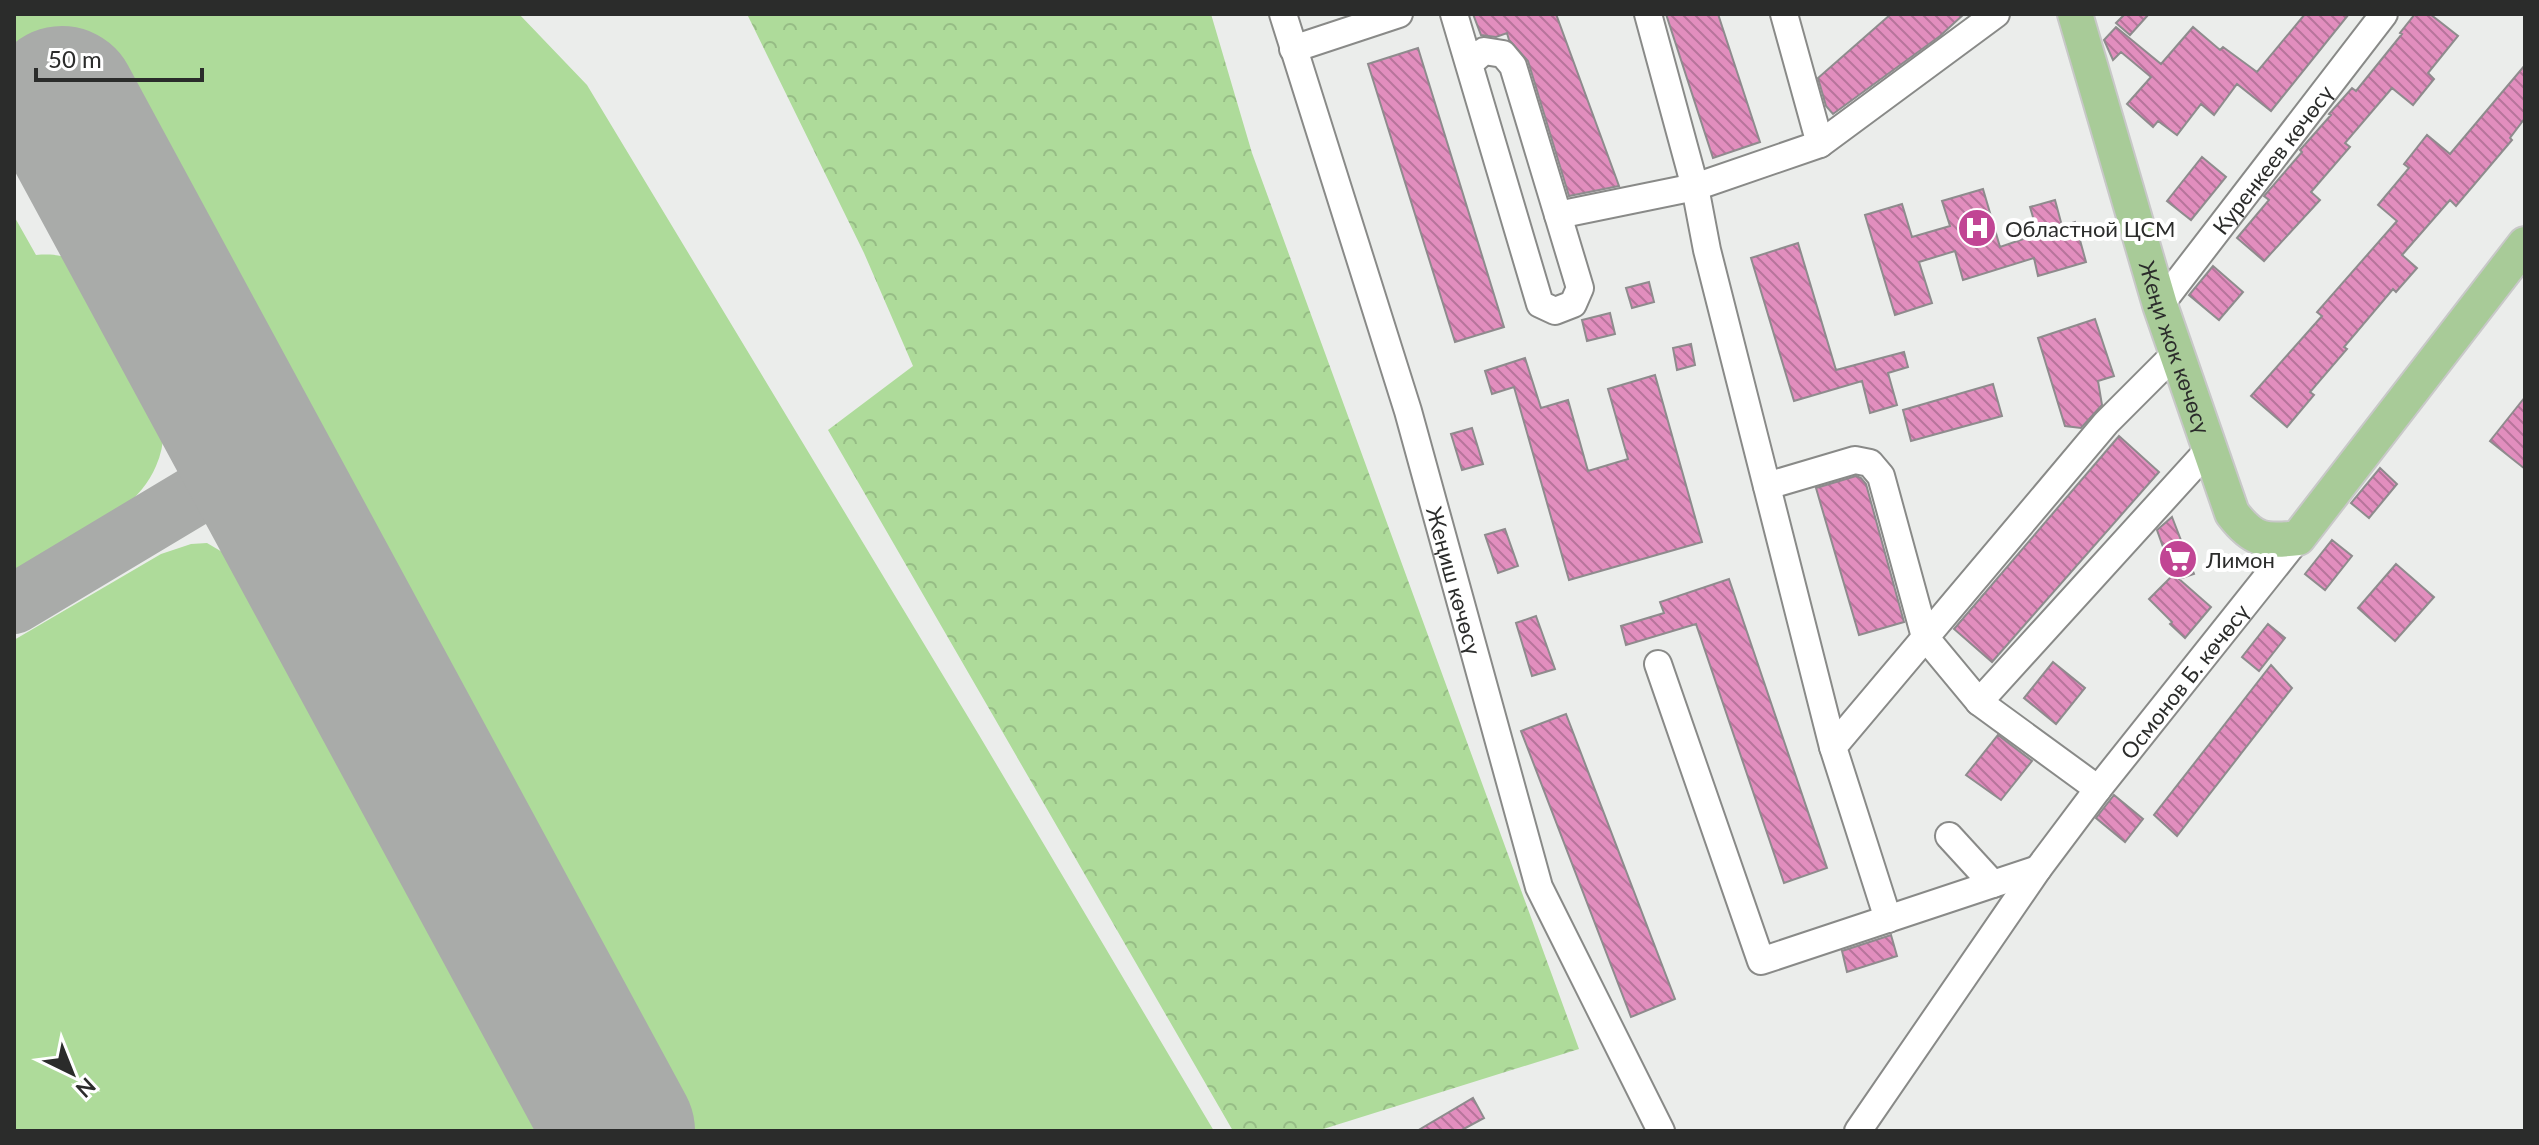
<svg xmlns="http://www.w3.org/2000/svg" width="2539" height="1145" viewBox="0 0 2539 1145" font-family="Lato,sans-serif">
	<style>
		.grass { fill: #aedb9a }
		.park { fill: url(#park-crowns) }
		.lines { fill: none; stroke-linecap: round; stroke-linejoin: round }
		.taxiway { stroke: #a9aba9; stroke-width: 60 }
		.runway { stroke: #a9aba9; stroke-width: 150 }
		.building { fill: url(#building-back-hatch); stroke: #8e8b8d; stroke-width: 2 }
		.minor-casing { stroke: #898a88; stroke-width: 30 }
		.major-casing { stroke: #c8c8c8; stroke-width: 38 }
		.minor { stroke: #fff; stroke-width: 26 }
		.major { stroke: #a8cb98; stroke-width: 34 }
		.labels { text-anchor: middle; dominant-baseline: central; stroke-width: 8; stroke-linejoin: round; paint-order: stroke }
		.street-label { font-size: 22px; fill: #2b2c2b; stroke: #fff }
		.poi-label { font-size: 22px; fill: #2b2c2b; stroke: #fff; text-anchor: start }
	</style>
	<defs>
		<pattern id="park-crowns" width="20" height="18" patternUnits="userSpaceOnUse" patternTransform="scale(2)"><rect width="20" height="18" fill="#aedb9a"/><path d="M2 6a3 3 0 1 1 6 0M12 15a3 3 0 1 1 6 0" fill="none" stroke="#96bc85"/></pattern>
		<pattern id="building-back-hatch" width="6" height="6" patternUnits="userSpaceOnUse" patternTransform="scale(2)"><rect width="6" height="6" fill="#e28ebe"/><path d="M-1 5l2 2M0 0l6 6M5-1l2 2" fill="none" stroke="#b7749b"/></pattern>
	</defs>
	<rect width="100%" height="100%" fill="#ebedeb"/>
	<path class="grass" d="M14,14H519L587,85L979,735L1214,1131H688L99,41L14,85Z
		M14,216L36,255C51,254 64,254 76,264C91,276 158,398 162,418C165,434 163,450 156,466C134,518 61,548 14,575Z
		M207,543L234,559L252,580L551,1131H14V640L161,554L191,544Z"/>
	<path class="park" d="M747,14H1211L1252,153L1579,1049L1317,1131H1233L828,430L913,366L864,253Z"/>
	<g class="lines">
		<path class="taxiway" d="M14,604L256,459"/>
		<path class="runway" d="M62,101L620,1131"/>
	</g>
	<path class="building" d="M1473,14H1556L1619,186L1569,196L1528,61L1509,40L1507,33L1496,37L1481,35Z
		M1666,14H1718L1760,142L1713,158Z
		M1891,14H1964L1940,36L1833,114L1826,106L1818,78Z
		M2125,14H2149L2130,35L2116,23Z
		M2305,14H2349L2271,111L2237,84L2214,115L2201,104L2177,135L2158,121L2153,127L2127,104L2151,77L2121,52L2113,60L2104,40L2116,27L2161,64L2193,27L2220,50L2223,47L2257,72Z
		M2415,14H2430L2458,36L2428,73L2434,79L2413,105L2392,88L2345,143L2350,147L2311,192L2320,200L2264,261L2237,238L2269,200L2264,196L2302,152L2300,150L2331,115L2329,114L2352,88L2356,91L2402,34L2400,33Z
		M1418,48L1504,327L1455,342L1368,64Z
		M2525,65V118L2510,138L2512,140L2456,206L2450,200L2402,255L2417,268L2396,292L2393,289L2344,347L2347,349L2310,392L2314,395L2287,427L2251,396L2322,316L2317,312L2397,221L2378,205L2409,168L2404,164L2427,135L2450,154Z
		M2202,157L2226,177L2191,220L2167,201Z
		M1983,189L2000,247L2038,234L2030,207L2055,200L2062,226L2075,222L2086,262L2038,276L2034,258L1963,280L1955,251L1919,262L1932,303L1895,315L1865,215L1902,204L1912,237L1950,226L1942,201Z
		M1798,243L1836,370L1904,352L1908,367L1888,373L1897,405L1870,413L1862,381L1794,401L1751,258Z
		M2213,266L2243,292L2219,320L2189,295Z
		M1649,282L1654,302L1632,308L1626,288Z
		M1610,313L1615,334L1587,341L1582,320Z
		M2095,319L2114,376L2098,381L2102,405L2081,428L2065,426L2038,338Z
		M1691,344L1695,365L1677,370L1673,348Z
		M1525,358L1541,408L1568,400L1588,471L1628,459L1608,389L1655,375L1702,542L1569,580L1514,387L1492,394L1485,371Z
		M1993,384L2002,416L1911,441L1903,410Z
		M2525,397V469L2490,441Z
		M1472,428L1483,464L1462,470L1451,434Z
		M2119,436L2159,472L1992,662L1954,629Z
		M2380,468L2397,484L2369,518L2351,503Z
		M1856,476L1861,478L1866,484L1904,622L1859,635L1816,488Z
		M2172,517L2194,574L2179,579L2211,607L2185,638L2170,624L2172,622L2149,599L2173,575L2157,530Z
		M1505,529L1518,566L1498,573L1485,535Z
		M2332,540L2352,556L2325,590L2305,574Z
		M2396,564L2434,597L2395,641L2358,608Z
		M1729,579L1827,868L1784,883L1696,624L1626,645L1621,626L1664,613L1660,602Z
		M1536,616L1555,669L1532,676L1516,623Z
		M2268,624L2285,638L2259,671L2242,657Z
		M2053,662L2085,688L2056,724L2024,698Z
		M2271,665L2292,688L2177,836L2154,815Z
		M1566,714L1675,999L1631,1017L1521,731Z
		M1998,735L2032,761L2001,800L1966,775Z
		M2114,795L2143,819L2125,842L2096,818Z
		M1891,935L1897,956L1847,972L1842,951Z
		M1473,1098L1484,1118L1460,1131H1417Z"/>
	<g class="lines">
		<g class="minor-casing">
			<g id="minor">
				<path id="s1" d="M1283,14L1408,411L1539,887L1661,1131"/>
				<path d="M1454,14L1540,304L1555,311L1573,304L1580,288L1513,66L1503,54L1484,51L1469,64"/>
				<path d="M1648,14L1695,187L1707,250L1833,747"/>
				<path d="M1293,49L1399,14"/>
				<path d="M1820,144L1996,14"/>
				<path d="M1558,215L1695,187L1820,144L1784,14"/>
				<path id="s2" d="M2160,305L2384,14"/>
				<path d="M1767,486L1855,460L1870,463L1881,476L1925,637L1979,702L2210,448"/>
				<path d="M1658,664L1761,961L2038,869"/>
				<path d="M1979,702L2098,789"/>
				<path d="M1949,836L1993,884"/>
				<path d="M1888,919L1833,747L2106,423L2178,351"/>
				<path id="s3" d="M1858,1131L2038,869L2098,789L2298,538"/>
			</g>
		</g>
		<g class="major-casing">
			<g id="major">
				<path id="s4" d="M2075,14L2160,305L2232,513C2253,541 2265,542 2298,538L2525,244"/>
			</g>
		</g>
		<use href="#minor" class="minor"/>
		<use href="#major" class="major"/>
	</g>
	<defs>
		<g id="hospital-disc" transform="scale(2)"><circle r="9.5" fill="#c14594" stroke="#fff"/><path d="M-5-5h3v3.5h4V-5h3V5h-3V1.5h-4V5h-3Z" fill="#fff"/></g>
		<g id="supermarket-disc" transform="scale(2)"><circle r="9.5" fill="#c14594" stroke="#fff"/><path d="M-6-5.5h2.5l.6 2H6L4.5 2H-2.5L-4.4-4H-6ZM-1.5 3.2a1.3 1.3 0 1 0 .1 0ZM3 3.2a1.3 1.3 0 1 0 .1 0Z" fill="#fff"/></g>
	</defs>
	<g fill-rule="evenodd">
		<use href="#hospital-disc" x="1977" y="228"/>
		<use href="#supermarket-disc" x="2178" y="559"/>
	</g>
	<g class="labels">
		<g class="street-label">
			<text stroke="none"><textPath href="#s2" startOffset="184">Куренкеев көчөсү</textPath></text>
			<text stroke="none"><textPath href="#s4" startOffset="348">Жеңи жок көчөсү</textPath></text>
			<text stroke="none"><textPath href="#s1" startOffset="592">Жеңиш көчөсү</textPath></text>
			<text stroke="none"><textPath href="#s3" startOffset="556">Осмонов Б. көчөсү</textPath></text>
		</g>
		<g class="poi-label">
			<text x="2005" y="228">Областной ЦСМ</text>
			<text x="2206" y="559">Лимон</text>
		</g>
	</g>
	<rect width="2539" height="1145" fill="none" stroke="#2b2c2b" stroke-width="32"/>
	<g transform="translate(72 1073) rotate(137)" stroke="#ffffff" stroke-width="6" paint-order="stroke">
	<path d="M0-6L14 30L0 20L-14 30Z" fill="#2b2c2b"/>
	<text y="-12" font-size="22" font-weight="bold" text-anchor="middle" fill="#2b2c2b">N</text>
	</g>
	<path d="M36 68v12h166v-12" fill="none" stroke="#2b2c2b" stroke-width="4"/>
	<text x="48" y="68" font-size="24" fill="#2b2c2b" stroke="#ffffff" stroke-width="6" paint-order="stroke">50 m</text>
</svg>
